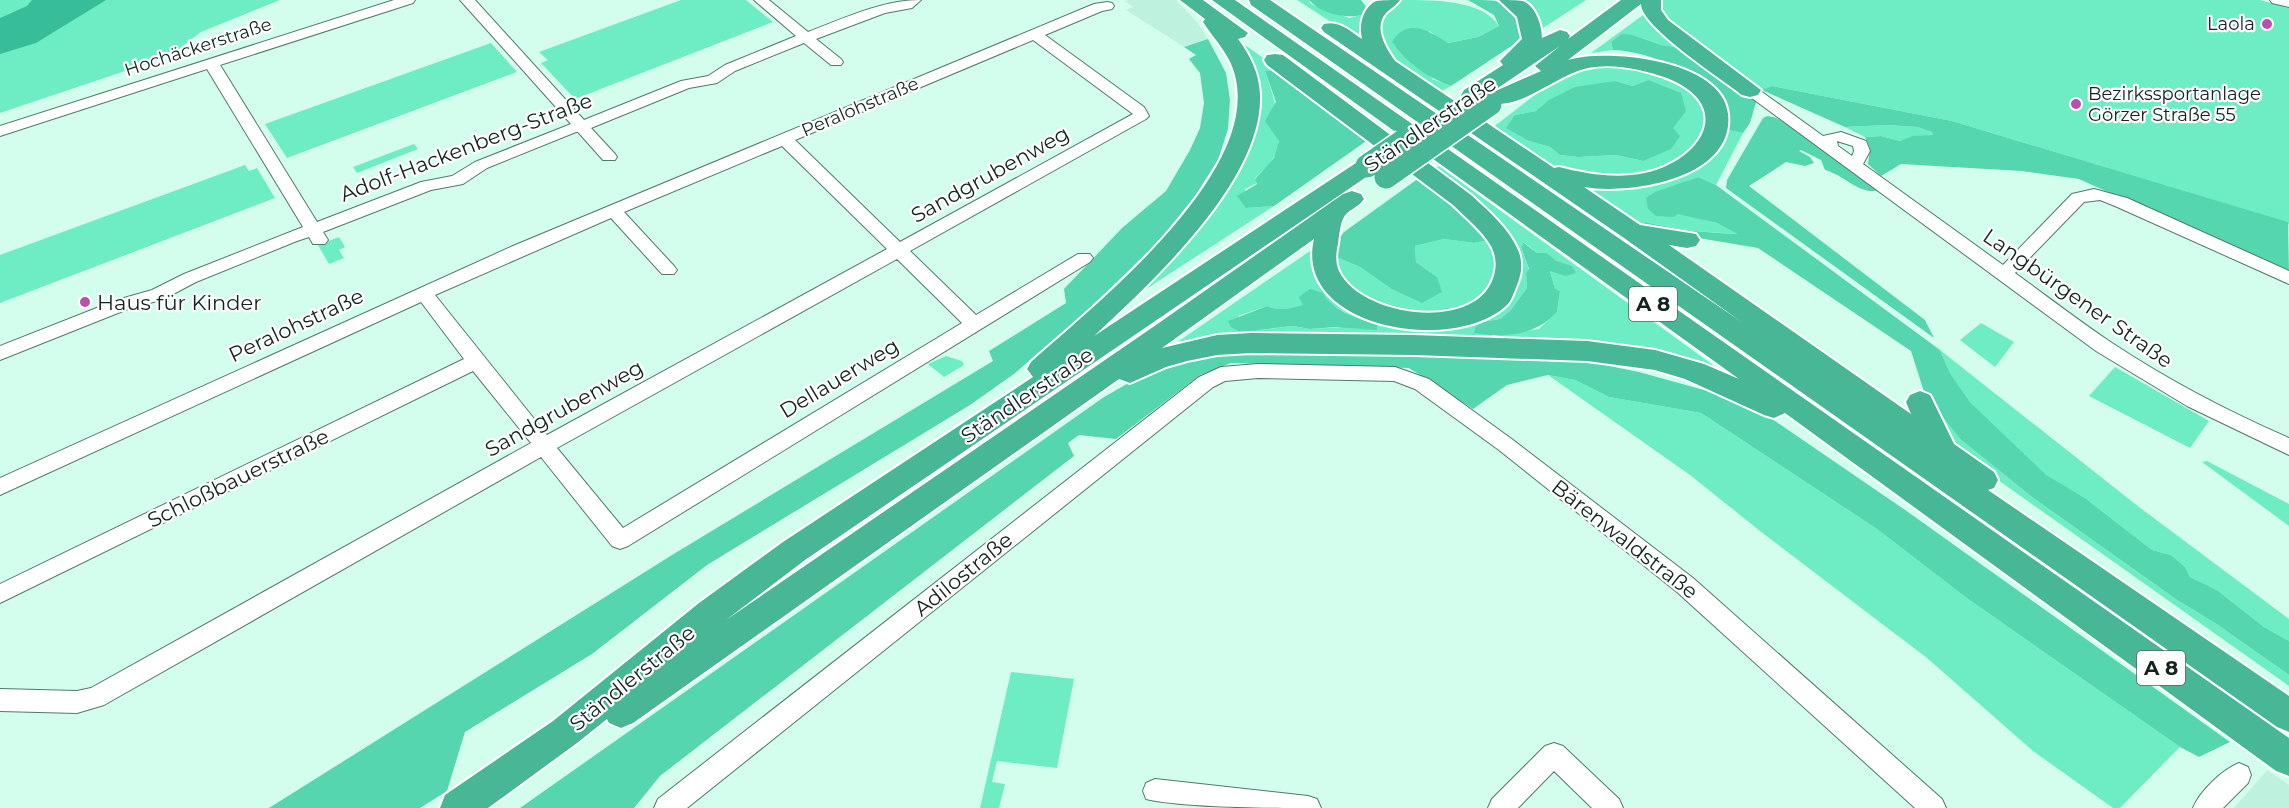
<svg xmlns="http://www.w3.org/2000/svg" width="2289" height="808" viewBox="0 0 2289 808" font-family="Montserrat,sans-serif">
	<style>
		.built { fill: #bef2de }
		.green { fill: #6eecc4; fill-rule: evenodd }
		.forest { fill: #55d6af }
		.water { fill: #37be98 }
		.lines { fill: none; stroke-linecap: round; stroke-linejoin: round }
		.minor-casing { stroke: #52796b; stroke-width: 2 }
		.highway-casing { stroke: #fff; stroke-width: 4 }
		.minor { fill: #fff; fill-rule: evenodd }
		.highway { fill: #47b795; fill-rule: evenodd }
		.highway-bridge-casing { stroke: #fff; stroke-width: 26; stroke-linecap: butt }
		.highway-bridge { stroke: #47b795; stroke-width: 23 }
		.poi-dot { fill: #b94fb1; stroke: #fff; stroke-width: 2 }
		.labels { text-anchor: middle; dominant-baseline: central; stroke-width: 4.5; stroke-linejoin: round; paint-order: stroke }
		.far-poi-label { font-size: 18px; fill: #13231d; stroke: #fff; text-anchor: end }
		.far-street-label { font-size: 18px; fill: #13231d; stroke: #fff }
		.shield { fill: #fff; stroke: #5a6561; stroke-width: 1.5 }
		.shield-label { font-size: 20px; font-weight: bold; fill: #13231d }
		.street-label { font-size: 21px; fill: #13231d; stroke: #fff }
		.poi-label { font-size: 21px; fill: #13231d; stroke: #fff; text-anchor: start }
	</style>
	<rect width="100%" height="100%" fill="#d3feed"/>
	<path class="built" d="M1129,0H1176L1197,22L1208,39L1184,47L1126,10L1133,7L1125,1Z
		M2267,770L2289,785V808H2234Z"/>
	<path class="green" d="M0,0H280L201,32L170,56L0,113Z
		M681,0H746L773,22L575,99L541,63L548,60L539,52Z
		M1297,0H1309L1311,4L1349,18L1362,15V42Z
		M1402,0C1435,0 1483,0 1499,26L1478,37L1447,43L1429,31L1432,79L1451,86L1437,94L1405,71L1380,46C1380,23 1379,13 1402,0Z
		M1520,0H1586L1543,28L1530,9Z
		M1657,0H2260L2289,8V225L2287,222L1952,121L1772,86L1761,91L1675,31L1660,14Z
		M1646,13L1656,29L1681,48L1661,45L1633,35L1611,42L1613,50L1591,53Z
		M491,43L517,72L287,158L265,124Z
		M1242,43L1279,69L1265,71C1273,95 1287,134 1274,157C1270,165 1261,172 1255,178L1257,183L1245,189L1246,208L1274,206L1140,293L1136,291L1247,148L1240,44Z
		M1609,64L1652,70L1692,90L1709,114L1699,144L1684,158L1663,170L1612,180L1557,169L1535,158L1492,128C1528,102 1561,67 1609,64ZM1648,80L1673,128L1643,161L1616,155L1578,157L1560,155L1550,147L1529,141L1515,115L1536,111L1615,81L1633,86Z
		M1887,125L1917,127L1932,132L1933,135L1900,141L1881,136L1865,137L1845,127Z
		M1726,127L1729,130L1743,133L1716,185L1698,177L1684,182L1674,217L1678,213L1717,223L1740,234C1708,233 1677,230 1646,222L1644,229L1580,187C1610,191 1649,193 1677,177C1691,169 1714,139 1726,127Z
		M414,144L418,149L357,173L353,167Z
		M245,165L249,171L257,168L275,198L0,303V255Z
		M1439,166L1713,365L1711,367C1614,333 1510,339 1408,336C1333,334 1255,326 1182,343L1179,341L1310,251L1313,268L1319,281L1327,293L1342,305L1443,327L1520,268L1434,170ZM1525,243L1537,253H1547L1555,261L1550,270L1555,290L1560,291L1557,312L1539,329L1493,336L1482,322L1500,319L1510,311L1527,288L1526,273L1529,270L1521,247ZM1327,302L1357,319L1376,325L1310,329L1293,326L1258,330L1238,316L1267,306C1284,314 1308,304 1327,302Z
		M339,237L345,247L339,250L344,258L329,264L318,245Z
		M1444,239L1474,243L1488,240C1535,317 1388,331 1347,285C1340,277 1337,266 1334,256L1360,267L1390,288L1437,277L1416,262L1415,246Z
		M1981,323L2014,342L1995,367L1960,340Z
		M1940,350L2139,507L2289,619V641L2264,627L2217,590L2190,577L2185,567L2171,555L2152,550L2085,498L2046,476L1970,402L1950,373Z
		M946,356L962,361L964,365L944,377L928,364Z
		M2115,367L2209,421L2190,448L2089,396Z
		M1548,375L1575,380L1609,397L1701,413L1877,529L1968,599L2180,747L2120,808H2113L2033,751L1927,658L1760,531L1690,475Z
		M1925,395L1960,439L2032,497L2177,600L2215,623L2289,675V686L1957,451Z
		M2207,461L2289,504V526L2202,462Z
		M1011,672L1074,679L1057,768L997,761L992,782L1005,784L999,808H980Z"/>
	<path class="forest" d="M1309,0H1361L1367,8L1362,15C1346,19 1321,14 1309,0Z
		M1468,0C1506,0 1512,0 1522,36L1513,45L1451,86C1426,77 1407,63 1392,42C1407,17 1429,31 1448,43L1478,37L1499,26L1494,15Z
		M1622,34L1633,35L1661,45L1681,48L1757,99L1750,123L1743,133L1729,130L1726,127L1727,107C1701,75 1655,52 1613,50L1611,42Z
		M1208,39L1226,73L1230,100L1228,129L1218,160L1195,196L1159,241L1085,313L1014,374L970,405L707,565L592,654L465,732L447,791L420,808H269L672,555L993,361L989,351L1066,303L1064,289L1122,228L1166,191L1190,150L1200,128L1204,103L1200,73L1189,59L1196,55L1184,47Z
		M1279,69L1372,137L1274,206L1246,208L1237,196L1257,184L1255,179L1274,158L1279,141L1265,121L1276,102L1265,71Z
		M1648,80L1681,93L1686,111L1673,128L1680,136L1671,149L1643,161L1616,155L1578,157L1560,155L1550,147L1529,141L1506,128L1515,115L1536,111L1549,100L1575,87L1615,81L1633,86Z
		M1772,86L1952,121L2288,222L2289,274L2079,179L2022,171L1901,164L1881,176L1868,164L1870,148L1865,137L1881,136L1900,141L1913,136L1933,135L1932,132L1917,127L1887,125L1845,127L1762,90Z
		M1767,116C1781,117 1787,127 1802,130L1882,190C1858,196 1847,176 1825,170L1821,160L1801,150L1799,151L1810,157L1814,163L1805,166L1786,162L1749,186L1925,320L1934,338L1726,188L1727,180L1763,118Z
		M1698,177L1716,185L1940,350L1950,373L1970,402L2046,475L2085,498L2152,550L2171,555L2185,567L2190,577L2217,590L2264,627L2289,641V675L2215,623L2177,600L2032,497L1960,439L1925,395L1911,351L1758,248L1645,229L1642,224L1646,222C1676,230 1707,233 1738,234L1717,223L1678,214L1674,217L1656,216L1648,209L1646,198L1655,192Z
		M1419,178C1445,195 1468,216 1488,240L1474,243L1444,239L1415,246L1416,262L1437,277L1442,292L1422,303L1390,288L1360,267L1334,256L1336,243L1344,232Z
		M1524,243L1537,253H1547L1556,261L1572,266L1576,273L1566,276L1550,271L1555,289L1560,291L1557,312C1535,336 1505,338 1474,333L1476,326L1482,322L1500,319L1510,311L1527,288L1526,273L1529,269L1521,247Z
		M1310,289L1323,293C1331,310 1359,319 1377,325V330L1336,327L1310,329L1293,326L1240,332L1231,327L1228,321L1267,306C1278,311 1291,309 1303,305L1299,297Z
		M1263,351L1575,359L1639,372L1722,395L1772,419L1908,512L2230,742L2199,757L2180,747L1968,599L1877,529L1701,413L1609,397L1575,380L1548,375L1507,385L1473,409L1409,368L1231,363L1200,375L1116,439L1079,435L1068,443L1074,456L660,776L634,808H520L1104,397C1116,391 1128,382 1141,377C1179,361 1221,355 1263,351Z"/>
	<path class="water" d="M32,0H106L36,43L0,54V18L27,6Z"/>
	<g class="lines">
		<g class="minor-casing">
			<path id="minor" d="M394,0H415L413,3L220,65L317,222L421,182L452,176L475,162L571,124L460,0H475L584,120L681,81L708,76L725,65L796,36L754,0H769L808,32C845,18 882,0 921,0L912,8L885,13L816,39L841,59L843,62L841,65H831L804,43L735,71L717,83L689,88L591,128L615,154L617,157L615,160H603L578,132H576L487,168L463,184L431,190L323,232L328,240L325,244H313L309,237L297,241L196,282L164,299L128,309L0,360V346L117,300L152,290L184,274L303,227L207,69L0,136V126Z
				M2270,0H2289V7L2272,3Z
				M1107,2L1112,3L1114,6L1112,9L1102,11L1045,35L1144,107L1149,116L1146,119L910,251L976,315L1078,254H1090L1093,258L1090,262L628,546L620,549L612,546L541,457L104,705L77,713L0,711V689L77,691L91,688L531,443L473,371L0,603V584L464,359L421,302L0,495V478L513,246L1094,4ZM1033,40L1133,114L900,242L795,140ZM782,146L887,249L547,435L435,295L611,218L662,274H674L677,270L674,266L624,212ZM897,259L962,323L623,528L557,448Z
				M1750,85L1755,87L1823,136L1841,132L1866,141L1870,151L1863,164L2003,265L2072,194L2094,189L2127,198L2289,271V284L2115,206L2100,200L2084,202L2015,273C2047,296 2079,321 2112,343C2168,380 2227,411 2289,438V455L2187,406L2096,351L1745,93L1742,90ZM1837,141L1853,146L1854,151L1852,156L1838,146Z
				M1258,364L1395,367L1429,379L1513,440L1693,578L1942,799L1946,808H1915L1677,592L1499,450L1415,389L1394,381L1258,378L1225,381L1213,387L687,808H654L658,799L1199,377L1221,367Z
				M1554,743L1563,746L1619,799L1623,808H1592L1554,771L1518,808H1488L1492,799L1545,746Z
				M2239,763L2248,767L2251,775L2248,783L2223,808H2193C2200,791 2222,770 2239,763Z
				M1155,779L1308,796L1317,799L1321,808C1275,808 1186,808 1146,799L1143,791L1146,783Z"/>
		</g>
		<g class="highway-casing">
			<path id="highway" d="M1180,0H1203L1248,33L1245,37L1238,39C1250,55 1259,73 1260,94C1264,179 1152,282 1094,336L1359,161L1367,159L1375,161L1379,166L1375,171L805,560L726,620L1156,325L1343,194L1352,191L1361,194L1364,199C1359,207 1348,210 1344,217C1340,224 1339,236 1338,244C1336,252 1335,263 1339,271C1360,316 1471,332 1492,281C1497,270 1497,257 1491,246C1482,230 1466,218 1453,205L1267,65L1264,60L1267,55L1275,54L1283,55L1471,195C1488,211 1508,227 1518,250C1523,262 1522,273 1517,285C1514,292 1512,300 1507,305C1455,355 1293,329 1314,239L1162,348L1217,335L1251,333L1414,335L1587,341L1655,350L1704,364L1739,379L1212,0H1235L2289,738V776L2276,771L1785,413L1774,418L1764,415L1685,379L1655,370L1587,361L1414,355L1251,353L1217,355L1187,361L1166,367L1130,383L1119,379L633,723L621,728L609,723L607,719L577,743L488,808H440L445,795L553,721L699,603L783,542L1033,377L1027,369L1031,362C1096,304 1256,177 1236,80C1232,56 1216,42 1203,22L1205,19Z
				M1249,0H1270L1743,323L1624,238L1324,32L1321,28L1324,24C1339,20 1350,31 1362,39C1359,26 1362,8 1376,1C1382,0 1393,0 1400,0C1396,6 1391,8 1386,13C1373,28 1386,48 1395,61L1554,168L1559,167C1587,174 1616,179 1645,173C1703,160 1737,104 1664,77C1641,69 1609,62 1584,69C1556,76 1520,110 1491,103L1488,98L1491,93L1541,71L1535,66L1560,46L1480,100L1472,102L1464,100L1461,95L1464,90L1503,65L1500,61L1522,39L1517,17L1499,0C1506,0 1517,0 1523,1C1536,6 1542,26 1542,38L1560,30L1567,32L1570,36L1568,39L1621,0H1661V10L1668,20L1761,90L1758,95L1750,97L1742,95C1722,79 1641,27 1641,4L1568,60C1608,48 1723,60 1728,114C1735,179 1630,195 1584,187L1640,225L1696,234L1700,240L1696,246L1687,248L1669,245L1911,414L1906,402L1910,395L1920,391L1930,395L1954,444L1994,472L1998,480L1994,488L1988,490L2289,696V732L2277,727L1251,5Z"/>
		</g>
		<use href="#minor" class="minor"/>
		<use href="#highway" class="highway"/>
		<g class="highway-bridge-casing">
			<path id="highway-bridge" d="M1367,166L1403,141
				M1386,177L1490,104"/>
		</g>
		<use href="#highway-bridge" class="highway-bridge"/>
	</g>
	<g class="poi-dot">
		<circle cx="2267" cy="24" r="6"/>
		<circle cx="2076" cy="104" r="6"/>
		<circle cx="85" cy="302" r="6"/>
	</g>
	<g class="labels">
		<g class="far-poi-label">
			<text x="2255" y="24">Laola</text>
			<text x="2088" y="94" text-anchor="start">Bezirkssportanlage<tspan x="2088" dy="21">Görzer Straße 55</tspan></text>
		</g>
		<g class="far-street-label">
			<text transform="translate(198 47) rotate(-18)">Hochäckerstraße</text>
			<text transform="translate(860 107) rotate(-23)">Peralohstraße</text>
		</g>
		<g class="shield">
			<rect x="1629" y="287" width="48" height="34" rx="4.5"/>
			<rect x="2137" y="651" width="48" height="34" rx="4.5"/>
		</g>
		<g class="shield-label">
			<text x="1653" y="304">A 8</text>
			<text x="2161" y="668">A 8</text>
		</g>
		<g class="street-label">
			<text transform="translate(1430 124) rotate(-34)">Ständlerstraße</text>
			<text transform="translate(466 147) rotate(-21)">Adolf-Hackenberg-Straße</text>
			<text transform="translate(990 174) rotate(-29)">Sandgrubenweg</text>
			<text transform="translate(2078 298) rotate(35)">Langbürgener Straße</text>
			<text transform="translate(296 325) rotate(-25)">Peralohstraße</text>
			<text transform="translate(839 378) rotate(-31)">Dellauerweg</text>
			<text transform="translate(1027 395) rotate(-34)">Ständlerstraße</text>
			<text transform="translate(564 408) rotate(-29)">Sandgrubenweg</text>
			<text transform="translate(238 478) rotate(-26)">Schloßbauerstraße</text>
			<text transform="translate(1625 539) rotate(38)">Bärenwaldstraße</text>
			<text transform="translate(963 574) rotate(-39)">Adilostraße</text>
			<text transform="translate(632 678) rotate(-39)">Ständlerstraße</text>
		</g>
		<g class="poi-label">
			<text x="97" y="302">Haus für Kinder</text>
		</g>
	</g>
</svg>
